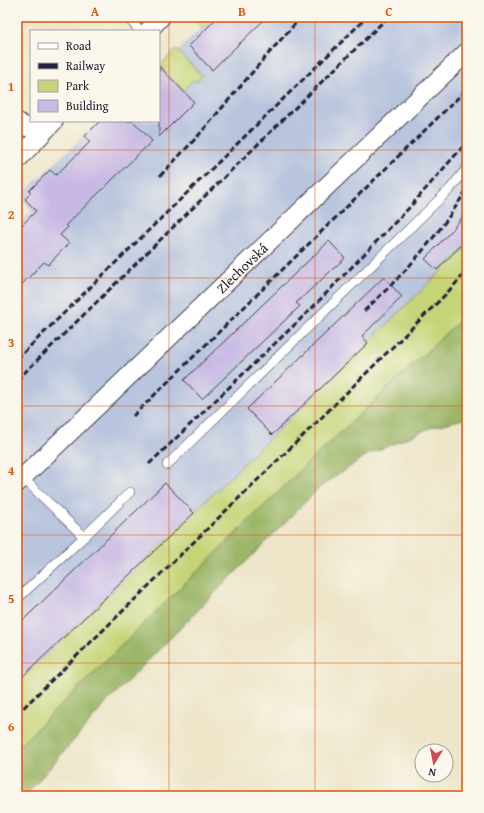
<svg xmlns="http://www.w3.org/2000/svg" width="484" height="813" viewBox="0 0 484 813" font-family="'Gentium Book Plus',serif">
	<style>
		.industrial { fill: #b9c5de }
		.green { fill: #c4d476; stroke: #737b58 }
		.forest { fill: #9bb667; stroke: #5e6c51 }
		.building { fill: #c8b9e4 }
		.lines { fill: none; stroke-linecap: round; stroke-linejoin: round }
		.lane-casing { stroke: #403f50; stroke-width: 10 }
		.street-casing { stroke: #403f50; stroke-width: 20 }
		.lane { stroke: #fff; stroke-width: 9 }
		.street { stroke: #fff; stroke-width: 18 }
		.rail { stroke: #22223b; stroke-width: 3; stroke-dasharray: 6 3; stroke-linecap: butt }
		.grid { fill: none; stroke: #de560e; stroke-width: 1; stroke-opacity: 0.55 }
		.labels { text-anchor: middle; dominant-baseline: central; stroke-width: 3; stroke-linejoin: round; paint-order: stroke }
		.street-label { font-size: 14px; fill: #22223b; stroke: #fbf7ec }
		.neatline { fill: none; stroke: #de560e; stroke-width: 1.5 }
		.grid-label { font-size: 13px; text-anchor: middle; font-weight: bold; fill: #de560e }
	</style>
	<rect width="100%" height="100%" fill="#fbf7ec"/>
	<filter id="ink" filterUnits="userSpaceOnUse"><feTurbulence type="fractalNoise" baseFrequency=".025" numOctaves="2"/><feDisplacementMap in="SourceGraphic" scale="8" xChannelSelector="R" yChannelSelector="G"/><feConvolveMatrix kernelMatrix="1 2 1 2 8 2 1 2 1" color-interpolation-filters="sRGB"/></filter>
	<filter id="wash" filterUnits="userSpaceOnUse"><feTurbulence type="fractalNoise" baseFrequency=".012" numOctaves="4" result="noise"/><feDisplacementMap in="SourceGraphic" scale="16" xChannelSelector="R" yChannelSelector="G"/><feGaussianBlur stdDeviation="0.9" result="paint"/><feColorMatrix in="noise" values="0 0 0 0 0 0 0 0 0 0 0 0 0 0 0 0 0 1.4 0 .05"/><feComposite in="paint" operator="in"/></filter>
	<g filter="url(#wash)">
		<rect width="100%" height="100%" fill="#ede5c8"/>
		<path class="industrial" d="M212,17H467V314L312,459L17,748V226L32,211L20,196L99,121H159V70Z"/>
		<path class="green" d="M190,17H216L204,29Z
			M176,49L202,76L196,82L193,80L183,91L159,66Z
			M467,246V314L312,459L17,748V682L144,561Z"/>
		<path class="forest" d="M467,314V418L432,427L367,455L320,487L108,701L25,796H17V748L312,459Z"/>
		<g id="blocks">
			<path class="building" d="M218,17H267L212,70L189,46Z
				M159,66L194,102L159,137Z
				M100,121H133L152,141L66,225L68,227L60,235L69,243L48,265L44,262L17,289V230L36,211L25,199L31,193L29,191L50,170L56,175L90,142L85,136Z
				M467,211V239L437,270L425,259L452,230Z
				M329,241L345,258L296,303L300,306L202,399L184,380Z
				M384,277L402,297L362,336L368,343L272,435L247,409Z
				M165,483L194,513L17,682V626Z"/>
		</g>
	</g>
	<g filter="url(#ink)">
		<use href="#blocks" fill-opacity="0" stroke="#403f50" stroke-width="1"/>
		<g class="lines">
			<g class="lane-casing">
				<path id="lane" d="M127,17L140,31
					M17,20L20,17
					M167,465L450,189L467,168
					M84,537L130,492
					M17,599L84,537L23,478"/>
			</g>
			<g class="street-casing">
				<path id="street" d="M148,31L161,17
					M17,121C25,129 37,130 47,128
					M17,160L54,121
					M17,483L467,52"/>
			</g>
			<use href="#lane" class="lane"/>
			<use href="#street" class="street"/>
			<path class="rail" d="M160,176L198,136L262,61L301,17
				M364,311C406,272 437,238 467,189
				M17,359L367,17
				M17,380L388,17
				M133,416L467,89
				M149,464L311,309L408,209L467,142
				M17,714L315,424L446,294L467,271"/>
		</g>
	</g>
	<path class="grid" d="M169,17V796M315,17V796M17,150H467M17,278H467M17,406H467M17,535H467M17,663H467"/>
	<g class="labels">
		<g class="street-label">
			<text transform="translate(242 268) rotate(-44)">Zlechovská</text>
		</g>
	</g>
	<rect width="484" height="813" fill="none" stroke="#fbf7ec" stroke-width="44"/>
	<rect x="30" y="30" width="130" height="92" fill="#fbf7ec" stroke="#a4a2a5"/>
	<rect x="38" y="43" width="20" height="6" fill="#ffffff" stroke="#a4a2a5"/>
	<text x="66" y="50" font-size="12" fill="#22223b">Road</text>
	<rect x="38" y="63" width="20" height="6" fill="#22223b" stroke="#a4a2a5"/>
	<text x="66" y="70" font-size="12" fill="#22223b">Railway</text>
	<rect x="38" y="80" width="20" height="12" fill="#c4d476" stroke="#a4a2a5"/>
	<text x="66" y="90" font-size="12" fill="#22223b">Park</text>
	<rect x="38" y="100" width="20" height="12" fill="#c8b9e4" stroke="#a4a2a5"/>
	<text x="66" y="110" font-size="12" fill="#22223b">Building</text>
	<g transform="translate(434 763) rotate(190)"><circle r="19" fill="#fbf7ec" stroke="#a4a2a5"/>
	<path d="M0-3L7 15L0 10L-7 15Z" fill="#d1495b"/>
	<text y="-6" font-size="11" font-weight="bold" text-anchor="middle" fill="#22223b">N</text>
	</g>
	<rect x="22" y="22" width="440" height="769" class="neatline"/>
	<g class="grid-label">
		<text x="95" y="16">A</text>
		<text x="242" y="16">B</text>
		<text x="389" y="16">C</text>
		<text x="11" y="91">1</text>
		<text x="11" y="219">2</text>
		<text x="11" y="347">3</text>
		<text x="11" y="475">4</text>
		<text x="11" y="603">5</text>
		<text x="11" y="731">6</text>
	</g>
</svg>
